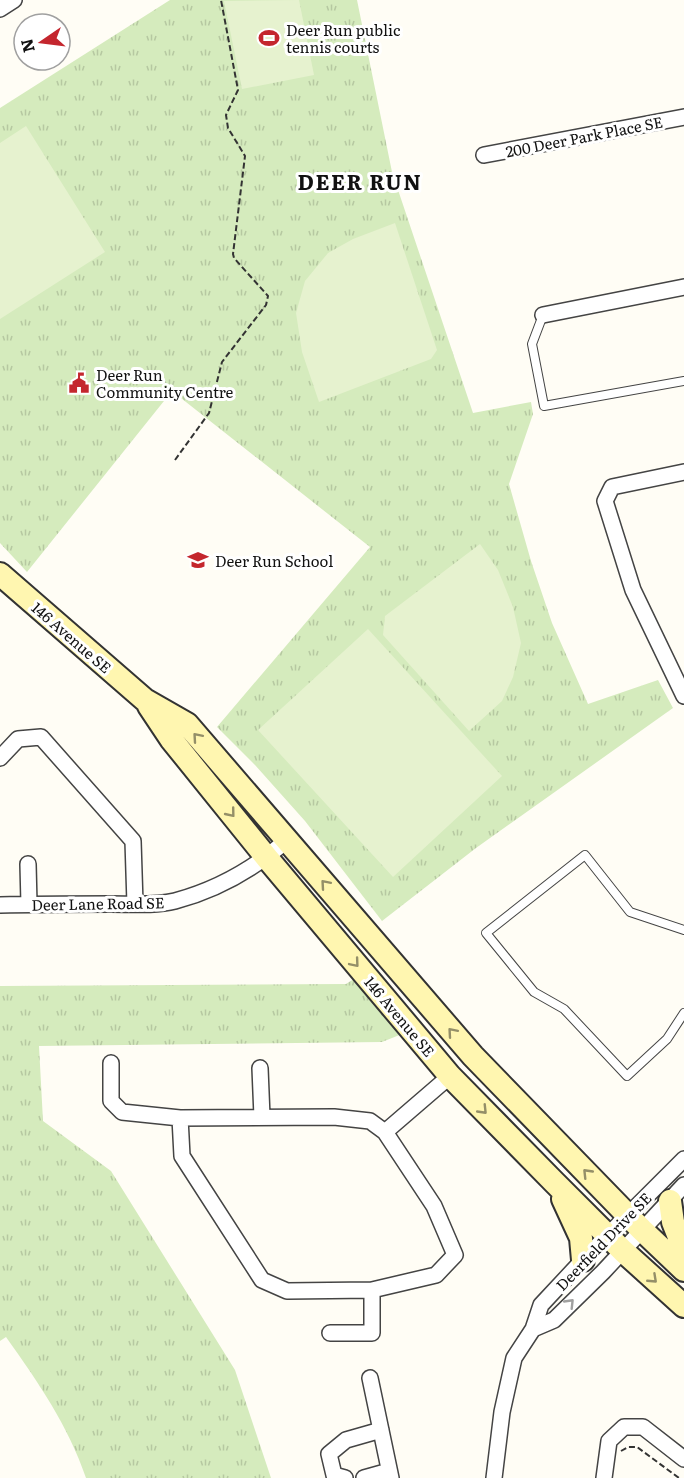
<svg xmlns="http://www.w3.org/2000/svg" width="684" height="1478" viewBox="0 0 684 1478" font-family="Literata,serif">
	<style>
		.park { fill: url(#park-tufts) }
		.pitch { fill: #e6f2cf }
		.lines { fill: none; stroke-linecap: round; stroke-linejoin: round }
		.lane-casing { stroke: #444; stroke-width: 10 }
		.street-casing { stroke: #444; stroke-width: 18 }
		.secondary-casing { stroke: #333; stroke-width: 26 }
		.path { stroke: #333; stroke-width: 2; stroke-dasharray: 6 3; stroke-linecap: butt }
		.lane { stroke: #fff; stroke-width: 8 }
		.street { stroke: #fff; stroke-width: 15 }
		.secondary { stroke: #fff6b0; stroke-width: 22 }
		.oneway { stroke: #948f68 }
		.oneway2 { stroke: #a0a0a0 }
		.labels { text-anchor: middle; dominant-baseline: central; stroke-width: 6; stroke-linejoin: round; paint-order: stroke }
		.poi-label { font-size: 15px; fill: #111; stroke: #fff; text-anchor: start }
		.street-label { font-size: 15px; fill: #111; stroke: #fff }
		.district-label { font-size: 21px; font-weight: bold; letter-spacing: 1.5px; fill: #111; stroke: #fff }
	</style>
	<defs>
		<pattern id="park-tufts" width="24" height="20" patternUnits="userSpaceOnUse" patternTransform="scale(1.5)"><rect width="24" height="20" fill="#d5ebbd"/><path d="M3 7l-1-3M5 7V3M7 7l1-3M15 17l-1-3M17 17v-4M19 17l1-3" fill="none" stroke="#b6c8a1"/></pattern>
	</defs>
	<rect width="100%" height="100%" fill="#fffdf5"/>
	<path class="park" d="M170,0H357L392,172L473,413L531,402L533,414L509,484L531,561L552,623L588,704L658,680L673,708L476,848L382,921L305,821L255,765L217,727L370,547L172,391L27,572L0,543V108Z
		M357,977L402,1034L382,1042L39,1046L43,1121L111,1171L235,1370L271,1478H86C68,1425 38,1382 6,1337L0,1341V986L346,984Z"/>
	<path class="pitch" d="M299,0L314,75L242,89L224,1Z
		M26,126L105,252L0,319V143Z
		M395,223L437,350L431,359L319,402L302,352L296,313L305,281L328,253L353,239Z
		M480,544L498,570L513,607L521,643L513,677L502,701L469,731L383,635L385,616Z
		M368,629L502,776L393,877L258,730Z"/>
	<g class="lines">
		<g class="lane-casing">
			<path id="lane" d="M543,315L532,344L544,406L684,381
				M684,930L630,912L585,855L486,933L534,992L564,1009L627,1076L667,1039L684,1013"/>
		</g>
		<g class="street-casing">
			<path id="street" d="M0,9L14,0
				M484,155L684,117
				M543,315L684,287
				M684,472L612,487L605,501L633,590L684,696
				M0,758L18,739L41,737L133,841L135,904
				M28,864L29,904
				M0,905C37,904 74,904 111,904C131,904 155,906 175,901C216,890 255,868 287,840
				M111,1063V1101L122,1112L180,1118L334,1117L370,1121L385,1132L434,1206L455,1255L436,1275L372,1290L287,1291L262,1280L182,1156L180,1118
				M260,1068L262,1117
				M385,1132L450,1076
				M533,1329L554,1320L603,1272L684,1185
				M330,1333H372V1290
				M370,1378L391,1478
				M345,1478L334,1475L329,1454L346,1440L381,1430
				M364,1478L389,1471
				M494,1478L502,1412L514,1358L533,1329L541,1305L583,1260L684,1159
				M604,1478L609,1441L624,1427H643L684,1459"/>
		</g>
		<g class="secondary-casing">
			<path id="secondary" d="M0,574L145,700L187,724L473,1056L642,1230L684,1270
				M149,706L171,739L267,858L450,1076L554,1182L623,1251L684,1306
				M563,1199L581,1238L583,1260
				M670,1201L673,1222L684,1250"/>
		</g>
		<path class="path" d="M175,460L209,413L222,362L266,305L268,296L234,258L233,254L245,156L228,128L226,115L238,90L221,0
			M621,1451L628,1447H637L679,1478"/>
		<use href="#lane" class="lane"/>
		<use href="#street" class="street"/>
		<use href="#secondary" class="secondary"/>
	</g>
	<defs><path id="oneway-chevron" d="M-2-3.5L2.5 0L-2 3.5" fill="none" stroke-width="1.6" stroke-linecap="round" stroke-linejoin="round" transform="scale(1.5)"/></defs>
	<g class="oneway">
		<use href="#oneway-chevron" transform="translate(197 737) rotate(-131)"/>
		<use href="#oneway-chevron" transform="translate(231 813) rotate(51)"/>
		<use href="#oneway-chevron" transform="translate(325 884) rotate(-131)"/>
		<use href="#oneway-chevron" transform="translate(355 963) rotate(50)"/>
		<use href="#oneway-chevron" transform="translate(452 1032) rotate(-131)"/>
		<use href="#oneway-chevron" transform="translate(483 1110) rotate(46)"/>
		<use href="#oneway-chevron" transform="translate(587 1173) rotate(-134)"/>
		<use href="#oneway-chevron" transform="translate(653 1279) rotate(43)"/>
	</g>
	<use class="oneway2" href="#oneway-chevron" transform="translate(570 1303) rotate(-46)"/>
	<defs>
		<g id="stadium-bare" transform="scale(1.62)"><path d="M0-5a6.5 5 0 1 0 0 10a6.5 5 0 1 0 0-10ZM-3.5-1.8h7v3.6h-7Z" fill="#c4262e" stroke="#fff" stroke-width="2.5" paint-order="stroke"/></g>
		<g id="civic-bare" transform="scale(1.62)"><path d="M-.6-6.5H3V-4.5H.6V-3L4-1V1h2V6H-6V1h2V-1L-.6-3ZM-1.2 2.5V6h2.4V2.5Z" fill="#c4262e" stroke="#fff" stroke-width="2.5" paint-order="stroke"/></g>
		<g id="school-bare" transform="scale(1.62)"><path d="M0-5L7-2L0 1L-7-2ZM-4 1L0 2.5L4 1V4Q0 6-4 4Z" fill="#c4262e" stroke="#fff" stroke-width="2.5" paint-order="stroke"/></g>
	</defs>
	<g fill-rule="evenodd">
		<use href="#stadium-bare" x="269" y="38"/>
		<use href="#civic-bare" x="79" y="383"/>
		<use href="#school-bare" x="198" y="560"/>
	</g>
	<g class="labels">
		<g class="poi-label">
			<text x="286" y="29">Deer Run public<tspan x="286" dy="17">tennis courts</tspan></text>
			<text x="96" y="374">Deer Run<tspan x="96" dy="17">Community Centre</tspan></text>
			<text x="215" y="560">Deer Run School</text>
		</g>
		<g class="street-label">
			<text transform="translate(584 136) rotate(-11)">200 Deer Park Place SE</text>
			<text transform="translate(72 637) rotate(41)">146 Avenue SE</text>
			<text transform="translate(98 903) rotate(-1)">Deer Lane Road SE</text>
			<text transform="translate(400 1016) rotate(50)">146 Avenue SE</text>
			<text transform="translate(603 1241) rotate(-46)">Deerfield Drive SE</text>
		</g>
		<g class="district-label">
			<text x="360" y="180">DEER RUN</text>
		</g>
	</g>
	<g transform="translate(42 42) rotate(256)"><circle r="28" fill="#ffffff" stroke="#a0a0a0" stroke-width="1.5"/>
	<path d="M0-4.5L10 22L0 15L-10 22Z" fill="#c4262e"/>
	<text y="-9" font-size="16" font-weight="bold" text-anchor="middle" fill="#111111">N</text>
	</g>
</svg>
